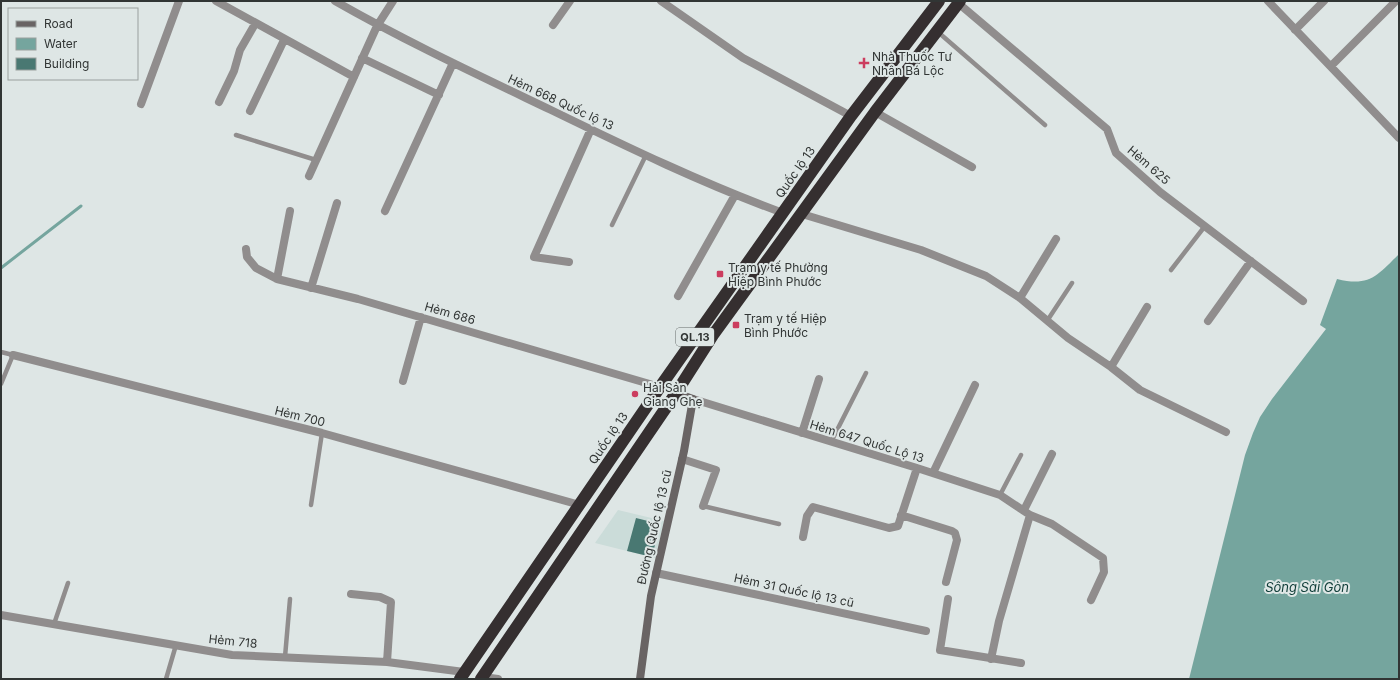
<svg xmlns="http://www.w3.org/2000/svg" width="1400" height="680" viewBox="0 0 1400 680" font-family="Inter,sans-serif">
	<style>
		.built { fill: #cbdcd9 }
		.water { fill: #75a59e }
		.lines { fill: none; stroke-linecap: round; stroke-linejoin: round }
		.stream { stroke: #75a59e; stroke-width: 3 }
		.building { fill: #497872 }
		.lane { stroke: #908d8d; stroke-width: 4.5 }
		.street { stroke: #908d8d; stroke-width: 8 }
		.secondary { stroke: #696464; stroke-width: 8 }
		.highway { stroke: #352f30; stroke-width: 12 }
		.poi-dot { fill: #cc3d5f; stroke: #dee6e5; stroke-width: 1.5 }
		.labels { text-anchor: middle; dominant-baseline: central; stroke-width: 4; stroke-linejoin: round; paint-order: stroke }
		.shield { fill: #dee6e5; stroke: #656a69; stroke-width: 1 }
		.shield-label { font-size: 11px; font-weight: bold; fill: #313534 }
		.poi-label { font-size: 12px; fill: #313534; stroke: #dee6e5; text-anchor: start }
		.street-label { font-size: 12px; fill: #313534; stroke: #dee6e5 }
		.water-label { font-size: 13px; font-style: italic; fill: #0e3c37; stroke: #dee6e5 }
	</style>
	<rect width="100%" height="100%" fill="#dee6e5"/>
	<path class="built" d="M618,510L664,521L655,558L595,543Z"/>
	<path class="water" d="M1399,254V679H1189L1245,455L1253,433L1260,417L1272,399L1326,329L1320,325L1337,279C1369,287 1377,276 1399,254Z"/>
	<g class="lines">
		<path class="stream" d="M1,268L81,206"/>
	</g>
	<path class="building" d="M636,518L660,524L652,557L627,551Z"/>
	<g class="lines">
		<path class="lane" d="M938,32L1045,125
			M236,135L316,160
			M612,225L646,155
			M1171,270L1205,226
			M1047,321L1072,283
			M1,352L13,355L1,384
			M831,442L866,373
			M1000,495L1021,455
			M311,505L322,433
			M703,506L779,524
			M54,624L68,583
			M285,657L290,599
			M166,679L176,645"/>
		<path class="street" d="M216,1L354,77
			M335,1C405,41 478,75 551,110C627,147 704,184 783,213
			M661,1L743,58L851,116
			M1268,1L1399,138
			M958,3L1107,129L1116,153L1160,192L1303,301
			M553,25L570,1
			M1295,30L1324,1
			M362,58L439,95
			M1331,66L1396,1
			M219,102L234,71L240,50L255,24
			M141,104L179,1
			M250,111L284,40
			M875,112L972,167
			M309,176L377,26L393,1
			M385,211L453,63
			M802,214L921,250L986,276L1020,298L1068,338L1111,367L1140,390L1226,432
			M246,249L247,257L256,268L277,279L358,299L660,387
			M569,262L534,257L591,129
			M277,279L290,211
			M311,288L337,203
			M678,296L735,195
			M1020,298L1056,239
			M1208,321L1251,261
			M13,355L322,433L580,505
			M1111,367L1147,307
			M403,381L421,317
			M693,399L917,468L1000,495L1030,515L1052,524L1103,558L1104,572L1091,600
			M802,433L819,379
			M682,459L716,470L703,506
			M933,473L975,385
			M1024,510L1052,454
			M901,515L952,531L955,533L957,540L946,582
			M803,537L807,516L813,507L889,528L898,526L917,468
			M656,573L926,631
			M351,594L380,597L391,602L387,662
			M948,599L940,650L1021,663
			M1,615L232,655L387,662L464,672
			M991,659L999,621L1030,515
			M483,677L498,679"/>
		<path class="secondary" d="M640,679L651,596L684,451L693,399L676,393"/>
		<path class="highway" d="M460,679L660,387L851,116L939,1
			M481,679L676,393L713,335L875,112L960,1"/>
	</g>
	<g class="poi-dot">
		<path d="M862 57h4v4h4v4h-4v4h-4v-4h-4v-4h4z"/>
		<rect x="716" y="270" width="8" height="8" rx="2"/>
		<rect x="732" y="321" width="8" height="8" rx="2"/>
		<circle cx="635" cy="394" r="4"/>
	</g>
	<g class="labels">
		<rect class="shield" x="676" y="328" width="38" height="18" rx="3"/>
		<g class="shield-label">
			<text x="695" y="337">QL.13</text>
		</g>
		<g class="poi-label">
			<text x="872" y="56">Nhà Thuốc Tư<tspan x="872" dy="14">Nhân Bá Lộc</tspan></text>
			<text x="728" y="267">Trạm y tế Phường<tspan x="728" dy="14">Hiệp Bình Phước</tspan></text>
			<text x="744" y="318">Trạm y tế Hiệp<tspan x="744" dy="14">Bình Phước</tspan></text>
			<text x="643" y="387">Hải Sản<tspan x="643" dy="14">Giang Ghẹ</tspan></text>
		</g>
		<g class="street-label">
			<text transform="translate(561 102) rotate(25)">Hẻm 668 Quốc lộ 13</text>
			<text transform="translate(1149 165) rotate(41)">Hẻm 625</text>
			<text transform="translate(795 172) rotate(-55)">Quốc lộ 13</text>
			<text transform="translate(450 313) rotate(16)">Hẻm 686</text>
			<text transform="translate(300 416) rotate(14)">Hẻm 700</text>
			<text transform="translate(608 438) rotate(-56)">Quốc lộ 13</text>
			<text transform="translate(867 441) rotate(17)">Hẻm 647 Quốc Lộ 13</text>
			<text transform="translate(654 527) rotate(-77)">Đường Quốc lộ 13 cũ</text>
			<text transform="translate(794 590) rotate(12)">Hẻm 31 Quốc lộ 13 cũ</text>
			<text transform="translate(233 641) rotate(6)">Hẻm 718</text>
		</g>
		<g class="water-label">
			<text x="1307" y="587">Sông Sài Gòn</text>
		</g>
	</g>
	<rect width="1400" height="680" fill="none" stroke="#313534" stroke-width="4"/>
	<rect x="8" y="8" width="130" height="72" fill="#dee6e5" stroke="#999f9e"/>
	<rect x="16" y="21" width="20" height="6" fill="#696464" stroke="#999f9e"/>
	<text x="44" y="28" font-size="12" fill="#313534">Road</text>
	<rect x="16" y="38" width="20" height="12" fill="#75a59e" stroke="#999f9e"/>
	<text x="44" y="48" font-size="12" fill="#313534">Water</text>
	<rect x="16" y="58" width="20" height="12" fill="#497872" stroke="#999f9e"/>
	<text x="44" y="68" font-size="12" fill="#313534">Building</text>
</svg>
